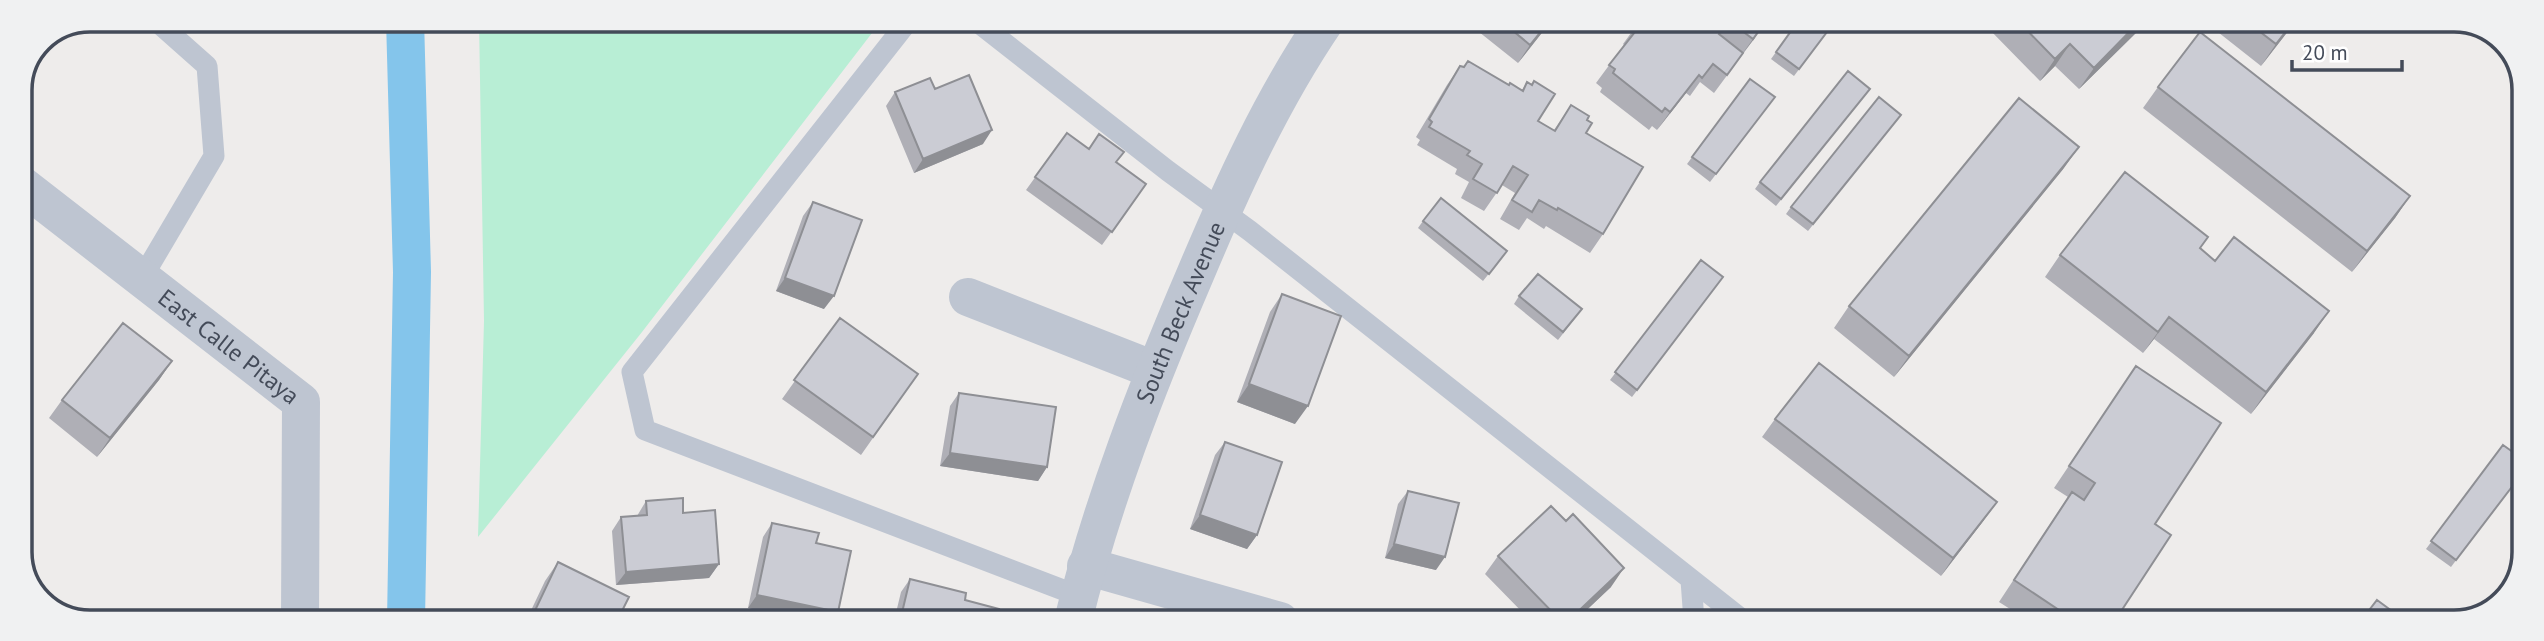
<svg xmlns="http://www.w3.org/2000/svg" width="2544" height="641" viewBox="0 0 2544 641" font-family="'PT Sans',sans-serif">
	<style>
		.park { fill: #b8eed5 }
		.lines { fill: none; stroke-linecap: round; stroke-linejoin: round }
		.canal { stroke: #84c5eb; stroke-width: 38 }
		.service { stroke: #bec5d1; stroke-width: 21 }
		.minor { stroke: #bec5d1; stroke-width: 38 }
		.wall { fill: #afafb6 }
		.shaded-wall { fill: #8e8f94 }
		.building { fill: #cbccd4; stroke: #8e8f94; stroke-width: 2 }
		.labels { text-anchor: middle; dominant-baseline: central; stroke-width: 5; stroke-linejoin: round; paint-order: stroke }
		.street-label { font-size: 24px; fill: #444b59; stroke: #fff }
		.rim { fill: none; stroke: #444b59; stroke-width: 3.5 }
	</style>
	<rect width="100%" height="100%" fill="#eeeceb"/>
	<path class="park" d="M479,19L882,20L642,332L478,537L484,321Z"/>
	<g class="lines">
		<path class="canal" d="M405,19L412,272L406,621"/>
		<path class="service" d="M909,20L632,372L645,430L1079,596
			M975,20L1168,171L1250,231L1744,621
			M142,278L214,156L207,66L154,19
			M1691,580L1694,621"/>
		<g class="minor">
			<path id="s1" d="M19,183L301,402L300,620"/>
			<path d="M968,297L1154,370"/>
			<path d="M1086,566L1280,621"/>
			<path id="s2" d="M1073,621C1102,502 1147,387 1195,275C1232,187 1272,99 1326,20"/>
		</g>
	</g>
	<path class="wall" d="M1464,20H1552L1518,63Z
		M1625,20H1765L1754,39L1714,93L1700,82L1690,96L1686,93L1657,130L1652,126L1649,130L1600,92L1602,88L1596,83L1624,45L1623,44L1631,33L1624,27L1627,23L1624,21Z
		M1799,20H1836L1794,76L1771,59Z
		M1993,20H2146L2142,27L2079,89L2055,66L2040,81L1988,28Z
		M2212,21H2296L2261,66L2209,25Z
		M1468,61L1508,85L1522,90L1527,82L1538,121L1554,130L1571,105L1587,120L1586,133L1603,234L1590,253L1546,226L1544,229L1527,218L1519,230L1500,219L1515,193L1502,185L1484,211L1461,198L1469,182L1455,174L1457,169L1417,145L1420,140L1416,137L1447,85L1460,66L1464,67Z
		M1750,79L1775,97L1710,182L1687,164Z
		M2158,87L2410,196L2395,218L2352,272L2143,108Z
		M935,89L983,144L914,173L886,106L895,92Z
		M1870,89L1776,206L1755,189L1760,182Z
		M1895,122L1808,231L1786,214L1791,207Z
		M1067,133L1089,149L1116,162L1146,184L1102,245L1026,190Z
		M2064,168L1894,377L1834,328L1849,306Z
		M813,202L824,309L776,291L803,216Z
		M1423,221L1507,251L1483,281L1418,228Z
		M2200,249L2314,333L2251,414L2154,339L2143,353L2045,277L2060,255Z
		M1701,260L1723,277L1632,397L1610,380Z
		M1282,294L1295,424L1237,402L1270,312Z
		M1519,296L1576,317L1558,340L1514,304Z
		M840,318L918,374L861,455L782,399Z
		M172,361L159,380L97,457L49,418L62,400Z
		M2136,366L2155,524L2114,622L2029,621L1999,602L2068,497L2054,488Z
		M959,393L1047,467L1038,481L940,466L950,406Z
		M1775,419L1984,520L1941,576L1762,437Z
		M1225,442L1257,535L1247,549L1190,529L1215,455Z
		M2503,445L2523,471L2451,567L2426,549Z
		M1408,491L1436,570L1385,558L1398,504Z
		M646,501L683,513L719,564L709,578L616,585L612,531L621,517L637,516Z
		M772,523L816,543L838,612L831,621H807L748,608L763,537Z
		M1498,556L1611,587L1575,621H1531L1485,574Z
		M558,562L617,621H526L545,581Z
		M910,579L965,600L996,621H894L901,592Z"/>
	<path class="shaded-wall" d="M1550,20H1552L1518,63L1530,45Z
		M2141,20H2146L2142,27L2079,89L2094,68Z
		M1766,21L1754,39L1740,57Z
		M2294,21H2296L2261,66L2276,44Z
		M2070,44L2055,66L2040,81L2055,59Z
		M1699,75L1686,93L1657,130L1670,112Z
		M992,130L983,144L914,173L923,159Z
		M2079,147L2064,168L1894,377L1909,356Z
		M2410,196L2395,218L2352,272L2367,251Z
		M785,278L834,296L824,309L776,291Z
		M2329,311L2314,333L2251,414L2266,392Z
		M2169,317L2154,339L2143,353L2158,332Z
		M172,361L159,380L97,457L110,438Z
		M1249,384L1308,406L1295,424L1237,402Z
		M950,453L1047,467L1038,481L940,466Z
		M1997,502L1984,520L1941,576L1953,558Z
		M1200,515L1257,535L1247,549L1190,529Z
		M1394,544L1445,557L1436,570L1385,558Z
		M719,564L709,578L616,585L626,572Z
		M1624,568L1611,587L1575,621H1568Z
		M757,595L838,612L831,621H807L748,608Z"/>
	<path class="building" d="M1500,20H1550L1530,45Z
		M1640,20H1765L1766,21L1753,39L1729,21L1719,34L1743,53L1727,75L1713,64L1702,78L1699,75L1670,112L1665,108L1662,112L1613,73L1615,69L1609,65L1638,28L1636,26Z
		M1799,20H1836L1799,69L1776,52Z
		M2017,20H2141L2094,68L2070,44L2055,59Z
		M2246,21H2294L2276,44Z
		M2200,32L2410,196L2367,251L2158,87Z
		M1468,61L1509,85L1510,83L1523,91L1527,82L1532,85L1534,81L1555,94L1538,121L1555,131L1571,105L1589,116L1587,120L1592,123L1586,133L1643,167L1603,234L1558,208L1557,210L1539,200L1532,212L1512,200L1528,175L1513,166L1497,193L1473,179L1482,164L1467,155L1470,151L1429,127L1432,122L1429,119L1460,66L1464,67Z
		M1848,71L1870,89L1781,199L1760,182Z
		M969,75L992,130L923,159L895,92L930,78L935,89Z
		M1750,79L1775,97L1716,174L1692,157Z
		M1879,97L1901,115L1813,224L1791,207Z
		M2019,98L2079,147L1909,356L1849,306Z
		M1067,133L1089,149L1099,134L1124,152L1116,162L1146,184L1112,232L1035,177Z
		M2125,172L2208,237L2200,248L2215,261L2234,237L2329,311L2266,392L2169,317L2158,332L2060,255Z
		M1441,198L1507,251L1489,274L1423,221Z
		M813,202L862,220L834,296L785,278Z
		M1701,260L1723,277L1637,390L1615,372Z
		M1538,274L1582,309L1563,332L1519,296Z
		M19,286L28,293L20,304Z
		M1282,294L1341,316L1308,406L1249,384Z
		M840,318L918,374L873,437L794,380Z
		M123,323L172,361L110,438L62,400Z
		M1819,363L1997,502L1953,558L1775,419Z
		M2136,366L2221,423L2155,524L2171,535L2114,622H2077L2014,580L2072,492L2084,500L2095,483L2069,466Z
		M959,393L1056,407L1047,467L950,453Z
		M1225,442L1282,462L1257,535L1200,515Z
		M2503,445L2524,460V471L2456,560L2431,541Z
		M1408,491L1459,503L1445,557L1394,544Z
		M683,498V513L715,510L719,564L626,572L621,517L647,515L646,501Z
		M1551,506L1566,521L1573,514L1624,568L1568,621H1561L1498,556Z
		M772,523L819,533L816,543L851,551L838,612L757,595Z
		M558,562L629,597L617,621H530Z
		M910,579L966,593L965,600L999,609L996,621H900Z
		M2377,600L2400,617L2396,622H2360Z"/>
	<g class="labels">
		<g class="street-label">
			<text stroke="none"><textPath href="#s2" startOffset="327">South Beck Avenue</textPath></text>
			<text stroke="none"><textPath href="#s1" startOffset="266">East Calle Pitaya</textPath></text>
		</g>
	</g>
	<path d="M0 0H2544V641H0ZM90 32H2454A58 58 0 0 1 2512 90V552A58 58 0 0 1 2454 610H90A58 58 0 0 1 32 552V90A58 58 0 0 1 90 32Z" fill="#f0f1f2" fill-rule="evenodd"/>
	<path class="rim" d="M90 32H2454A58 58 0 0 1 2512 90V552A58 58 0 0 1 2454 610H90A58 58 0 0 1 32 552V90A58 58 0 0 1 90 32Z"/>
	<path d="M2292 60v10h110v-10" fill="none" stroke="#444b59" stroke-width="3.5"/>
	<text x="2302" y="60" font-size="21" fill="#444b59" stroke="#ffffff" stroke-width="5" paint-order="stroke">20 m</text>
</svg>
